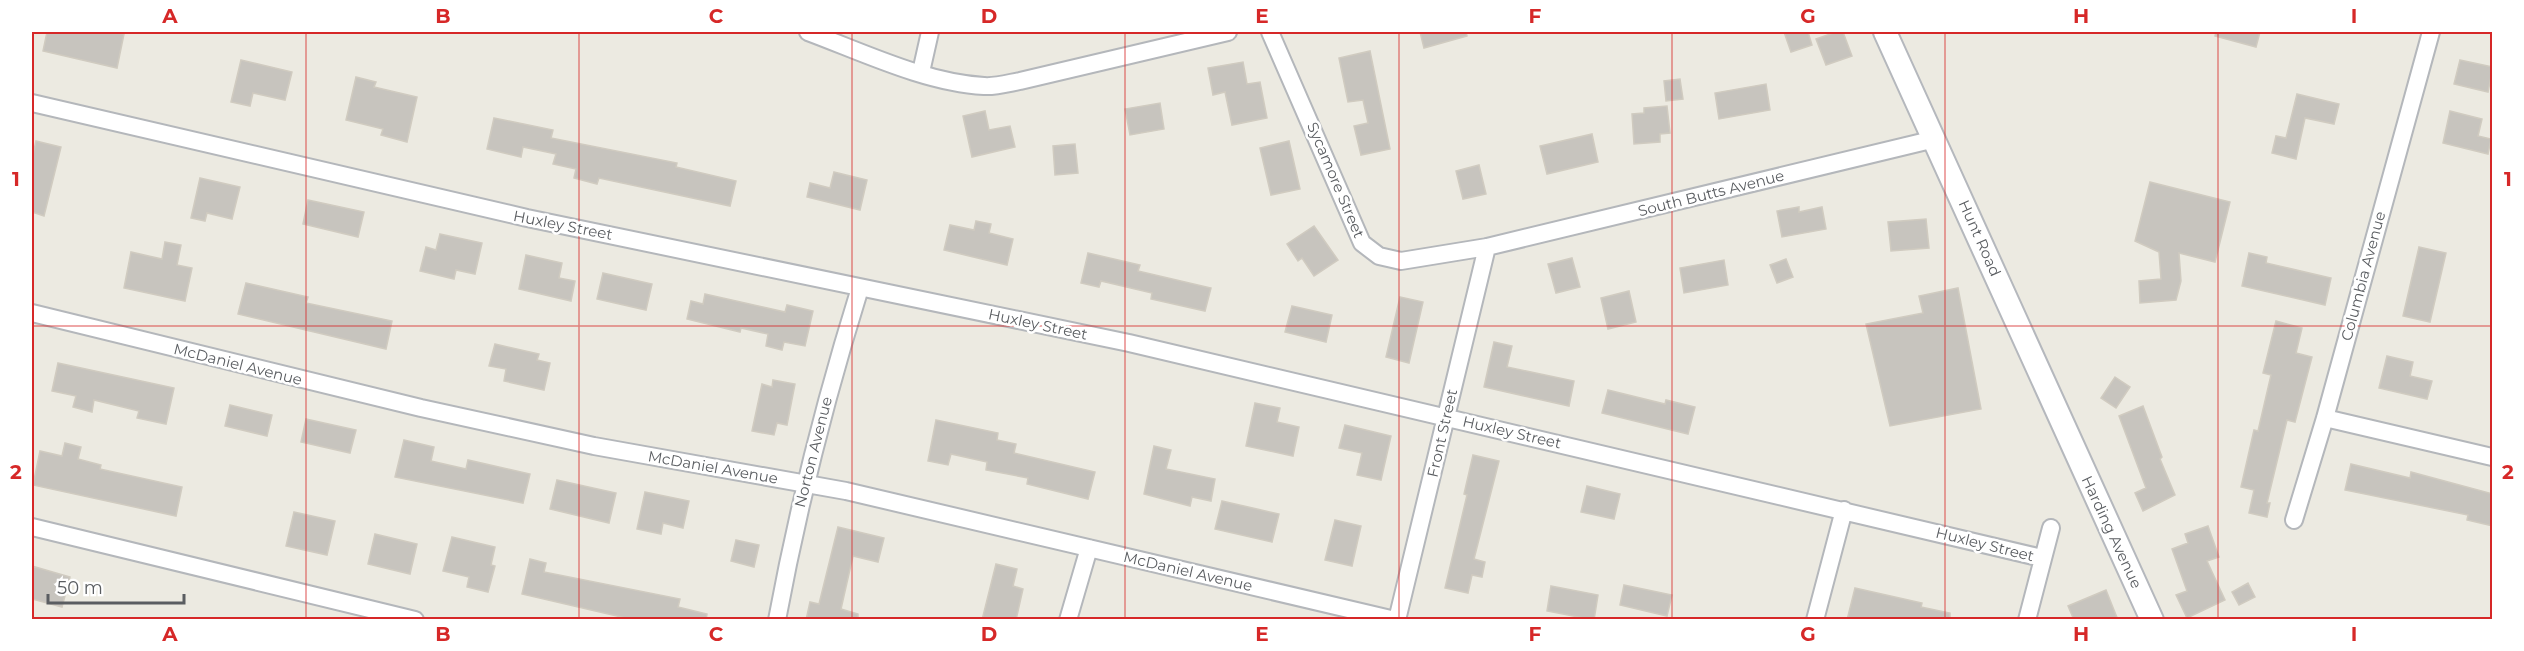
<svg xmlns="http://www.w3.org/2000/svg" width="2524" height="651" viewBox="0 0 2524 651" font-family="Montserrat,sans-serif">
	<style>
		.building { fill: #c7c4be; stroke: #d0cbc0; stroke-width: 1.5 }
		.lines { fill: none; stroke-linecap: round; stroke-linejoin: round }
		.street-casing { stroke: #b4b7bb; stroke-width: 20 }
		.secondary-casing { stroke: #b5b8bd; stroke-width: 26 }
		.street { stroke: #fff; stroke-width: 16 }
		.secondary { stroke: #fff; stroke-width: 22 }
		.grid { fill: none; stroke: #d62828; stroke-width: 1.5; stroke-opacity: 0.55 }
		.labels { text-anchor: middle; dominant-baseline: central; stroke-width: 5; stroke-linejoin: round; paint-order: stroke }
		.street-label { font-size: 15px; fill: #5a5d61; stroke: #fff }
		.neatline { fill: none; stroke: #d62828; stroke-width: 2 }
		.grid-label { font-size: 20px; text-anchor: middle; font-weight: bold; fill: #d62828 }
	</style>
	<rect width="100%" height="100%" fill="#eceae1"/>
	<path class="building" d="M47,32H113L124,34L117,68L43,51Z
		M1420,32H1466L1467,36L1424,48Z
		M1784,32H1808L1812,45L1791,52Z
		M1836,32H1843L1852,56L1826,65L1816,39Z
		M2216,32H2260L2256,47L2215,36Z
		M1370,51L1390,149L1361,155L1354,126L1368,123L1363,100L1348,102L1339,58Z
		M241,60L292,72L285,100L253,93L250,106L231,102Z
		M2460,60L2493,67L2488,92L2454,84Z
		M1243,62L1247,84L1260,82L1267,118L1232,125L1225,92L1213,95L1208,68Z
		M356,77L376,82L374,87L417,97L407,142L381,135L383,129L346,120Z
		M1680,79L1683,99L1666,101L1664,81Z
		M1766,84L1770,110L1719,119L1715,93Z
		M2297,94L2339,104L2334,124L2305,118L2296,159L2272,153L2276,136L2286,138Z
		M1160,103L1164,129L1130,135L1125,109Z
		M1667,106L1670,133L1660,134V142L1634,144L1632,114L1644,113V108Z
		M985,111L989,130L1010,126L1015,147L972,157L963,116Z
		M2450,111L2482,119L2478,136L2491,139L2488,154L2443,143Z
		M494,118L553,130L551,138L677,163L676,167L736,181L730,206L599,178L597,184L574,178L576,169L553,164L556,154L523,147L521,157L487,149Z
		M1592,134L1598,162L1547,174L1540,146Z
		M36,141L61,147L44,216L32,212V159Z
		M1289,141L1300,189L1271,195L1260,148Z
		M1075,144L1078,173L1055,175L1053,146Z
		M1479,165L1486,194L1463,199L1456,171Z
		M834,172L867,180L860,210L807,197L810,183L830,188Z
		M200,178L240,187L232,219L207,213L205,221L191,218Z
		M2150,182L2230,202L2215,262L2179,253L2181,281L2176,300L2140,303L2139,281L2161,279L2159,252L2135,241Z
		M308,200L364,212L358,237L303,224Z
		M1799,207V212L1822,207L1826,229L1782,237L1777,211Z
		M1926,219L1929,248L1891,251L1888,222Z
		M976,221L991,224L989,233L1013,239L1007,265L944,250L950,225L974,230Z
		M1314,226L1338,260L1314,276L1302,258L1298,261L1287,244Z
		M440,234L482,243L475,274L456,270L454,279L420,271L426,247L436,250Z
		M165,242L181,245L177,265L192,268L185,301L124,288L131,252L162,259Z
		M2419,247L2446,253L2430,322L2403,316Z
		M1088,253L1140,265L1138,271L1211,288L1205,311L1151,299L1152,293L1101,281L1099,287L1081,283Z
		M2249,253L2267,257L2266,263L2331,278L2325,305L2242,286Z
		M526,255L562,263L559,278L575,281L571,301L519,289Z
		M1572,258L1580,287L1556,293L1548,264Z
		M1786,259L1793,277L1777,283L1770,265Z
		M1724,260L1728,285L1684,293L1680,268Z
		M603,273L652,284L646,310L597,299Z
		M246,283L308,297L306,303L392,321L386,349L238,314Z
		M1958,288L1981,409L1890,426L1866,324L1923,313L1919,296Z
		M1629,291L1636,322L1608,329L1601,298Z
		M705,294L785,312L787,305L813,311L805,346L784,342L782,350L766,346L768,334L741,328L740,332L687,319L691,301L703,304Z
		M1400,297L1423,302L1409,363L1386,357Z
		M1292,306L1332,315L1326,342L1285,332Z
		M2276,321L2302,328L2296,353L2312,357L2295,422L2287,420L2267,503H2270L2267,517L2249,513L2254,490L2241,487L2254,430L2258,431L2271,375L2263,373Z
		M1494,342L1512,346L1507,367L1574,381L1569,406L1484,387Z
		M495,344L539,354L537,360L550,363L544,390L504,381L506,369L489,366Z
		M2387,356L2413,362L2410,376L2432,381L2427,399L2379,388Z
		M58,363L174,388L166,424L137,418L139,411L94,400L92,412L73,407L76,396L52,391Z
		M2115,377L2130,387L2116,408L2101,398Z
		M773,380L795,384L787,425L777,423L774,435L752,431L762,384L772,387Z
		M1608,390L1665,404L1666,400L1695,407L1688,434L1602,413Z
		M1255,403L1280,408L1277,422L1299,427L1293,456L1246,446Z
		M230,405L272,415L267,436L225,426Z
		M2143,406L2162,457L2160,459L2175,495L2143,511L2135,493L2146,488L2119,416Z
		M306,419L356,430L350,453L301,442Z
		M936,420L998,433L997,440L1016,444L1014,453L1095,472L1088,499L1027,484L1028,478L986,470L987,462L951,454L948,465L928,461Z
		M1345,425L1391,436L1381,480L1357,475L1362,453L1339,448Z
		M404,440L434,447L431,461L466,469L468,460L530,474L523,503L395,477Z
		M65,443L81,447L78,459L101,465L100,469L182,487L176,516L33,485L40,451L62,456Z
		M1154,446L1171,450L1166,469L1215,479L1211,501L1192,497L1190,506L1144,494Z
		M1473,455L1499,461L1474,559L1485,562L1482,577L1472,575L1468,593L1445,588L1467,495L1464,494Z
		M2351,464L2410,478L2411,472L2493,494V526L2467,520L2468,515L2345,490Z
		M557,480L616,493L609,523L550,509Z
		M1587,486L1620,494L1614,519L1581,512Z
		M645,492L689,501L683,528L663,523L661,534L637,529Z
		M1222,501L1279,514L1272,542L1215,529Z
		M294,512L335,521L327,555L286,546Z
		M1335,520L1361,526L1352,566L1325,560Z
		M2208,526L2219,557L2207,561L2225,600L2187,618L2176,595L2187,591L2172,549L2188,543L2185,534Z
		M838,527L884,538L878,562L853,556L841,609L858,614V620H806L810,602L819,604Z
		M375,534L417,544L410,574L368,564Z
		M452,537L495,547L491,565L495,566L488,592L467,587L469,577L443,571Z
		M736,540L759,545L754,567L731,561Z
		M530,559L546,563L544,572L680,599L678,607L707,614L706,620H634L522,594Z
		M996,564L1017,569L1013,586L1023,589L1016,620H982Z
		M32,566L70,577L62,607L32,599Z
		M2248,583L2255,597L2239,605L2232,592Z
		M1624,585L1672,595L1667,616L1620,605Z
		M1551,586L1598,595L1594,620L1547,611Z
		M1855,588L1922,603L1921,607L1950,613V620H1847Z
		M2106,590L2118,620H2074L2068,606Z"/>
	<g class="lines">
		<g class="street-casing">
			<path id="street" d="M808,32C862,52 926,83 984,86C995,87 1009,83 1020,81L1228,32
				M1270,32L1362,243L1379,256L1401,261L1487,247L1935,139
				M921,72L930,32
				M32,103L527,218L1129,343L2042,558
				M32,313L421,408L594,446L846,491L1395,620
				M2325,418L2492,457
				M2294,520L2325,418L2431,32
				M32,527L415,620
				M777,620C798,507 826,397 860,288
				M1068,620L1089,548
				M1397,620L1487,247
				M1815,620L1844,510
				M2027,620L2051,528"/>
		</g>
		<g class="secondary-casing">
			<path id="secondary" d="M1885,32L2152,620"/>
		</g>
		<use href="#street" class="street"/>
		<use href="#secondary" class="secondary"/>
	</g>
	<path class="grid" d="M306,32V620M579,32V620M852,32V620M1125,32V620M1399,32V620M1672,32V620M1945,32V620M2218,32V620M32,326H2492"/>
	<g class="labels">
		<g class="street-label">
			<text transform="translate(1336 180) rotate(67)">Sycamore Street</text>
			<text transform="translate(1711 193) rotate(-14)">South Butts Avenue</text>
			<text transform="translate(563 225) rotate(11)">Huxley Street</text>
			<text transform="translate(1980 238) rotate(66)">Hunt Road</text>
			<text transform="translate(2363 276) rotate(-75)">Columbia Avenue</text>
			<text transform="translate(1038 324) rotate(12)">Huxley Street</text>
			<text transform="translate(238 364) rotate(14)">McDaniel Avenue</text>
			<text transform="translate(1512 432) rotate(13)">Huxley Street</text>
			<text transform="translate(1442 433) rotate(-77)">Front Street</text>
			<text transform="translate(813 452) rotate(-76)">Norton Avenue</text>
			<text transform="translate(713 467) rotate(10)">McDaniel Avenue</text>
			<text transform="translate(2112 532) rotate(65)">Harding Avenue</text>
			<text transform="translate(1985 544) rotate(14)">Huxley Street</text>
			<text transform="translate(1188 571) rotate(13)">McDaniel Avenue</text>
		</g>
	</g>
	<rect width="2524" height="651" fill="none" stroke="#ffffff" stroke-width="66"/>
	<path d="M48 594v9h136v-9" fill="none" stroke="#5a5d61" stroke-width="3"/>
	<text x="57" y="594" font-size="18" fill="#5a5d61" stroke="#ffffff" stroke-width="4.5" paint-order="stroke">50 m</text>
	<rect x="33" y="33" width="2458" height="585" class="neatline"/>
	<g class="grid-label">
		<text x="170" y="23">A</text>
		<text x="443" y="23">B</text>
		<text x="716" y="23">C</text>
		<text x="989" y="23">D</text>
		<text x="1262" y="23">E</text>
		<text x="1535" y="23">F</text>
		<text x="1808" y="23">G</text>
		<text x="2081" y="23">H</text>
		<text x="2354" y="23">I</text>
		<text x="16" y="186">1</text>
		<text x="2508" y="186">1</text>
		<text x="16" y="479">2</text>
		<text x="2508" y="479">2</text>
		<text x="170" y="641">A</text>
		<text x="443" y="641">B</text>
		<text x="716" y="641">C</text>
		<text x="989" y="641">D</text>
		<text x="1262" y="641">E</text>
		<text x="1535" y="641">F</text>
		<text x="1808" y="641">G</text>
		<text x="2081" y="641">H</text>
		<text x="2354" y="641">I</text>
	</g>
</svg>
